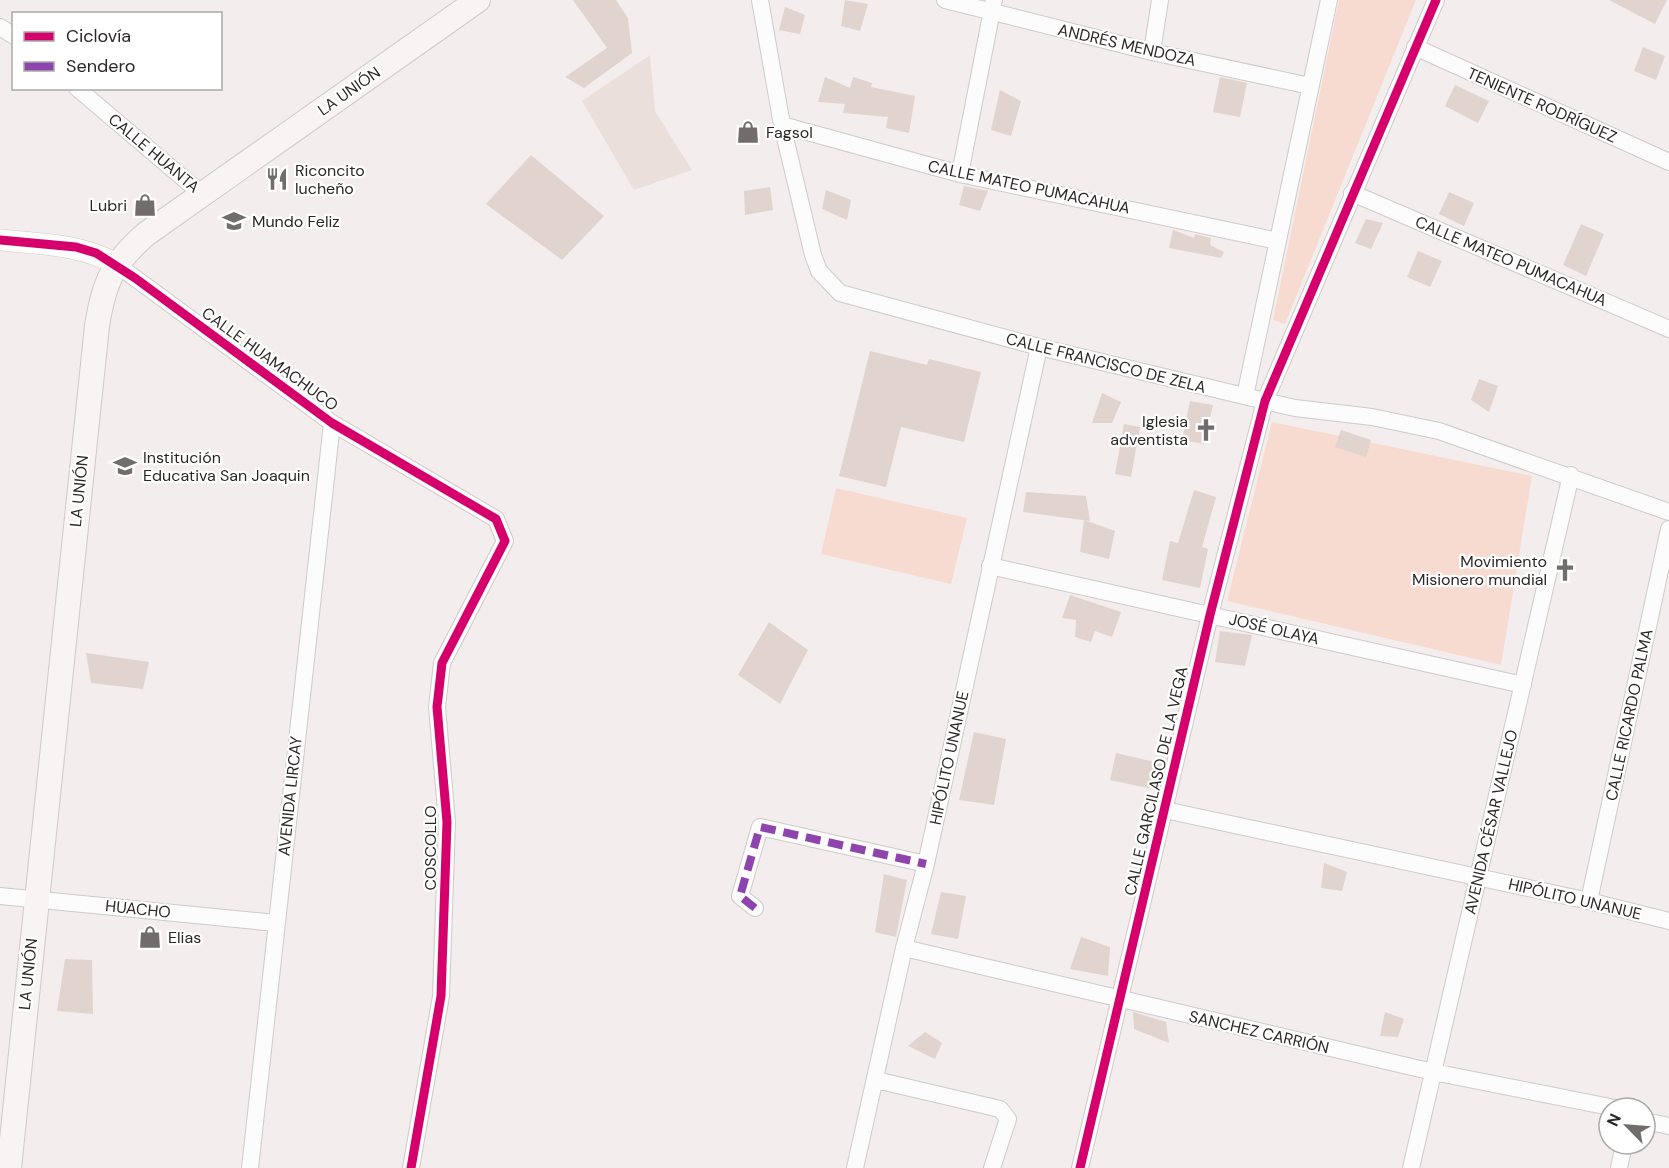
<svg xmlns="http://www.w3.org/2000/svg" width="1669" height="1168" viewBox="0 0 1669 1168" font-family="'DM Sans',sans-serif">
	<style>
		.built { fill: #ebdfdb }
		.green { fill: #f7dbd1 }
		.building { fill: #e1d3ce }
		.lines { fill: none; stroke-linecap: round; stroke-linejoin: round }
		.minor-casing { stroke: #cecac9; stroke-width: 18 }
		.tertiary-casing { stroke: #cecac9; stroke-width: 22 }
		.secondary-casing { stroke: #cecac9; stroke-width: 26 }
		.minor { stroke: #fdfcfc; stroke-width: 16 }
		.tertiary { stroke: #fdfcfc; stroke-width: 21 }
		.secondary { stroke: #f8f4f3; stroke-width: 24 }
		.quiet { stroke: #8e44ad; stroke-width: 8; stroke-dasharray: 15 8; stroke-linecap: butt }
		.cycleway-casing { stroke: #fff; stroke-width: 13 }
		.cycleway { stroke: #d6006c; stroke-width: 9 }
		.labels { text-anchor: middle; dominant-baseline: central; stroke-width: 4.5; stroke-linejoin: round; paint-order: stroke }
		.street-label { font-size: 16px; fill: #2b2726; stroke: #fff }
		.poi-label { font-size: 16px; fill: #2b2726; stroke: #fff; text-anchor: start }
	</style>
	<rect width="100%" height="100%" fill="#f3eeed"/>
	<path class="built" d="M650,55L655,111L692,170L634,190L582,101Z"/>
	<path class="green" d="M1339,0H1416L1285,324L1273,320Z
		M1272,422L1532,476L1501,665L1227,601Z
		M836,488L967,518L951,584L821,554Z"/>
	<path class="building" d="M573,0H616L628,18L632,53L584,88L565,77L607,48Z
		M845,0L868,4L860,31L841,26Z
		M1609,0H1667L1655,24Z
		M785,7L805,15L800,34L779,30Z
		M1643,47L1665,56L1656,80L1634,71Z
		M825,77L850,88L853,77L872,83L871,87L915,96L909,133L886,128L888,117L843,113L845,104L818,102Z
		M1220,77L1247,83L1240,117L1213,112Z
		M1455,85L1489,101L1478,123L1445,106Z
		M1000,90L1021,101L1011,136L991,130Z
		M531,155L604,216L562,260L486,204Z
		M964,186L988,191L980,211L959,205Z
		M770,187L773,210L745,215L744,191Z
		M826,190L851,200L847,220L822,209Z
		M1449,192L1474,203L1464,226L1439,214Z
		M1366,219L1383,223L1371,249L1355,243Z
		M1581,224L1604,234L1586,276L1563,265Z
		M1173,230L1194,238L1195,234L1211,238L1210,245L1224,252L1221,258L1169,248Z
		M1418,251L1442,261L1430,287L1407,277Z
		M870,351L927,365L929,359L981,372L964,442L901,427L886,487L839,476Z
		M1479,379L1498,386L1489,412L1471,400Z
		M1102,393L1121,402L1112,423H1092Z
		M1190,401L1213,405L1204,444L1182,440Z
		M1124,424L1140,427L1131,477L1115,474Z
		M1341,430L1371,440L1366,457L1335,447Z
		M1194,490L1216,497L1202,547L1208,549L1200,588L1162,580L1170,541L1178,543Z
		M1026,492L1086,496L1090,521L1023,512Z
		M1084,520L1115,531L1109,559L1080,552Z
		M1070,595L1121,612L1112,637L1095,631L1091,642L1075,637L1076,620L1062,618Z
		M769,622L808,650L780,704L738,675Z
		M1220,631L1252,635L1245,666L1215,662Z
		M86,653L149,662L143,689L91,683Z
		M974,732L1006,739L994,805L959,800Z
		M1116,753L1163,764L1157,790L1110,780Z
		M1324,863L1347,872L1342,891L1321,888Z
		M884,874L907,880L896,937L875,932Z
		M941,892L966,896L958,939L931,934Z
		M1081,937L1110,947L1108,976L1070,969Z
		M65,959L92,960L93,1014L57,1011Z
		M1133,1012L1166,1022L1169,1043L1134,1029Z
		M1385,1012L1404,1019L1398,1037L1380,1036Z
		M925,1032L942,1043L935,1059L908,1046Z"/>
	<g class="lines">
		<g class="minor-casing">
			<path id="minor" d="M760,0L782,125L813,255L819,271L840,293L1039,347L1265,401L1295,408L1372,417L1439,431L1669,512
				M945,0L1152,52L1310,86
				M0,27L14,36
				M1415,47L1669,162
				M1152,52L1160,0
				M77,88L203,195
				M782,125L960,174L1278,241
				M960,174L994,0
				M1352,193L1669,329
				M116,264L332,423L496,519L505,541L442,663L437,707L447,822L441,996L411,1168
				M1245,396L1329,0
				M990,566L1523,685
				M1165,810L1589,901L1669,921
				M0,896L276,923
				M1589,901L1669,529
				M755,908L740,896L760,827L926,864
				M904,948L1433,1072L1615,1108
				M876,1080L1000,1109L1008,1119L992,1168
				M1645,1121L1669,1126
				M250,1168L332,423
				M855,1168L904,948L926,864L1039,347
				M1080,1168L1210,615L1265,401L1436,0
				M1411,1168L1571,475
				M1619,1168L1624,1144"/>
		</g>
		<g class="tertiary-casing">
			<path id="tertiary" d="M0,240C40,244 80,244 116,264"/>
		</g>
		<g class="secondary-casing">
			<path id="secondary" d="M9,1168L97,326C104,282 112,264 146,234L478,0"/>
		</g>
		<use href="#minor" class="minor"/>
		<use href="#tertiary" class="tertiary"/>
		<use href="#secondary" class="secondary"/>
		<path class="quiet" d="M755,908L740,896L760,827L926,864"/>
		<g class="cycleway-casing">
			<path id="cycleway" d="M0,240L76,247L96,253L135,278L332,423L496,519L505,541L442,663L437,707L447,822L441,996L411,1168
				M1080,1168L1210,615L1265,401L1436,0"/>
		</g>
		<use href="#cycleway" class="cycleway"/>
	</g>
	<defs>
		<g id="shop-bare" transform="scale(1.8)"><path d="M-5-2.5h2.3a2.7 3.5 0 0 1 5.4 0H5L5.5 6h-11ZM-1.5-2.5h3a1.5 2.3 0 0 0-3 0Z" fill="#716d6c" stroke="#fff" stroke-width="2.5" paint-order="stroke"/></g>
		<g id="restaurant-bare" transform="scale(1.8)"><path d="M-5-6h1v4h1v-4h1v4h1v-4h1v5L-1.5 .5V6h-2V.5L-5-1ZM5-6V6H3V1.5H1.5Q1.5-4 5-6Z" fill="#716d6c" stroke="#fff" stroke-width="2.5" paint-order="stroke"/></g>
		<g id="school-bare" transform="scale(1.8)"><path d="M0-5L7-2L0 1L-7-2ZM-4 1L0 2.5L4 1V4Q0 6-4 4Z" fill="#716d6c" stroke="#fff" stroke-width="2.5" paint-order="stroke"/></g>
		<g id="church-bare" transform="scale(1.8)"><path d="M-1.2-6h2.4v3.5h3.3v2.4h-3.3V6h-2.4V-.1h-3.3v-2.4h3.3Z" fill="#716d6c" stroke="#fff" stroke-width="2.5" paint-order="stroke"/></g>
	</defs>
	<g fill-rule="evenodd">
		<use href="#shop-bare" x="748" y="132"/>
		<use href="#restaurant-bare" x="277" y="179"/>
		<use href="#shop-bare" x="145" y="205"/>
		<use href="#school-bare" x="234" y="221"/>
		<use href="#church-bare" x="1206" y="430"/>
		<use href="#school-bare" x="125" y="466"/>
		<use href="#church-bare" x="1565" y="570"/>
		<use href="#shop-bare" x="150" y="937"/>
	</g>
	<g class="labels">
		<g class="street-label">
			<text transform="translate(1127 45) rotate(13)">ANDRÉS MENDOZA</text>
			<text transform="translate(349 91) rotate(-35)">LA UNIÓN</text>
			<text transform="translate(1542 105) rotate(24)">TENIENTE RODRÍGUEZ</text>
			<text transform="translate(154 153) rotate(40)">CALLE HUANTA</text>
			<text transform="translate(1029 187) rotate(12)">CALLE MATEO PUMACAHUA</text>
			<text transform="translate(1511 261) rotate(23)">CALLE MATEO PUMACAHUA</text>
			<text transform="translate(270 359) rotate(36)">CALLE HUAMACHUCO</text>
			<text transform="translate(1106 363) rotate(14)">CALLE FRANCISCO DE ZELA</text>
			<text transform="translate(79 491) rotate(-84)">LA UNIÓN</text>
			<text transform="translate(1274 629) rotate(13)">JOSÉ OLAYA</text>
			<text transform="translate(1629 715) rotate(-78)">CALLE RICARDO PALMA</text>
			<text transform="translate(949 758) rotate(-78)">HIPÓLITO UNANUE</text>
			<text transform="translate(1156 781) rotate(-77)">CALLE GARCILASO DE LA VEGA</text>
			<text transform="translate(290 796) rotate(-84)">AVENIDA LIRCAY</text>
			<text transform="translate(1491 822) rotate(-77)">AVENIDA CÉSAR VALLEJO</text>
			<text transform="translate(430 848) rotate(-90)">COSCOLLO</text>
			<text transform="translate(1575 899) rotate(13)">HIPÓLITO UNANUE</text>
			<text transform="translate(138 909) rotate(6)">HUACHO</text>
			<text transform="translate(28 974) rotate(-84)">LA UNIÓN</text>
			<text transform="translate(1259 1032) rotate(13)">SANCHEZ CARRIÓN</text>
		</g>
		<g class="poi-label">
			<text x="766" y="132">Fagsol</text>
			<text x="295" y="170">Riconcito<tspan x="295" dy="18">lucheño</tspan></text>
			<text x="127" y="205" text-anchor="end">Lubri</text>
			<text x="252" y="221">Mundo Feliz</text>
			<text x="1188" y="421" text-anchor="end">Iglesia<tspan x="1188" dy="18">adventista</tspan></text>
			<text x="143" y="457">Institución<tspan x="143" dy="18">Educativa San Joaquin</tspan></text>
			<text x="1547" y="561" text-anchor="end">Movimiento<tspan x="1547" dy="18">Misionero mundial</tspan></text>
			<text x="168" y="937">Elias</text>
		</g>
	</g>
	<rect x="12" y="12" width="210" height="78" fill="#ffffff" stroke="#aaa9a8" stroke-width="1.5"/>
	<rect x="24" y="32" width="30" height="9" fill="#d6006c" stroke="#aaa9a8" stroke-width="1.5"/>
	<text x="66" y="42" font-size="18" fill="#2b2726">Ciclovía</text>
	<rect x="24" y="62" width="30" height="9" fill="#8e44ad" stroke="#aaa9a8" stroke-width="1.5"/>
	<text x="66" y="72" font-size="18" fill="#2b2726">Sendero</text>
	<g transform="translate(1627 1126) rotate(295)"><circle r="28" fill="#ffffff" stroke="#aaa9a8" stroke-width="1.5"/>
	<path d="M0-4.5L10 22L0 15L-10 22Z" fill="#716d6c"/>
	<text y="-9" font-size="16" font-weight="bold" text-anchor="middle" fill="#2b2726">N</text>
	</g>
</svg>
